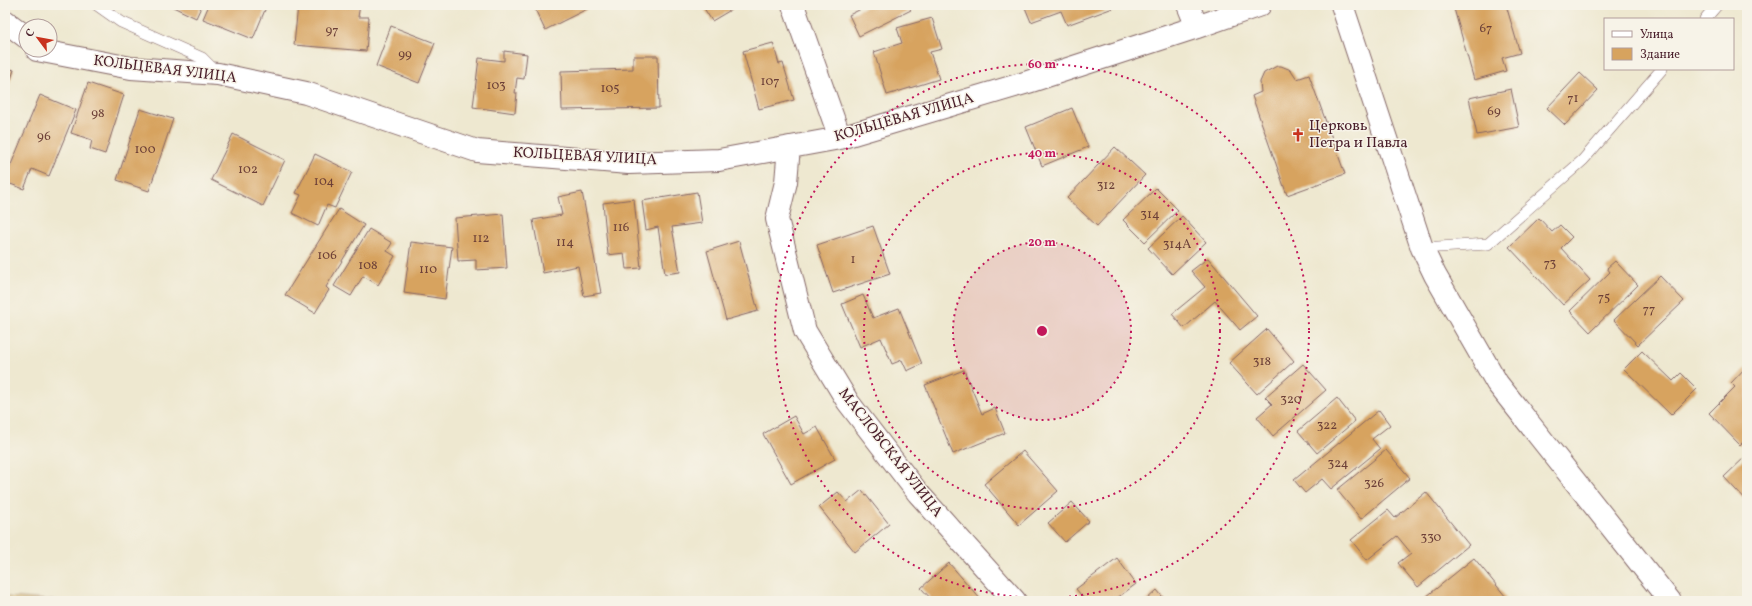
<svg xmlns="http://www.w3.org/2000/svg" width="1752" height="606" viewBox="0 0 1752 606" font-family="Vollkorn,serif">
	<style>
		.sand { fill: #eeda9e; stroke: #9c7c64 }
		.building { fill: #d7a35e }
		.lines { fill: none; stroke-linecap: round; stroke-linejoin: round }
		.service-casing { stroke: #836565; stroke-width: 12 }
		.minor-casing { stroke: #836565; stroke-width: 24 }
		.secondary-casing { stroke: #836565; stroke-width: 24 }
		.service { stroke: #fff; stroke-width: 11 }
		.minor { stroke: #fff; stroke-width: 22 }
		.secondary { stroke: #fff; stroke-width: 22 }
		.ring { fill: none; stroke: #c2185b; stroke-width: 2; stroke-dasharray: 2 4 }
		.labels { text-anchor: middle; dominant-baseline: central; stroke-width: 3; stroke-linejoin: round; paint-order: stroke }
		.number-label { font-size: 13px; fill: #6d4038 }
		.street-label { font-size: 15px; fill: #4a1f2b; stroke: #f7f3e8 }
		.poi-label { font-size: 15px; fill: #4a1f2b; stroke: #f7f3e8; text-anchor: start }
		.centre { fill: #c2185b; stroke: #f7f3e8; stroke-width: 2 }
		.ring-label { font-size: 12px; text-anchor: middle; font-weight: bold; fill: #c2185b; stroke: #f7f3e8; stroke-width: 3; stroke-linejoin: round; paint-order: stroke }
	</style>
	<rect width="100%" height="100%" fill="#f7f3e8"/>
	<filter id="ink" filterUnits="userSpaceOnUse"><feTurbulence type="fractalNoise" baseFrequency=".025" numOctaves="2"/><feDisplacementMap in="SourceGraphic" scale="8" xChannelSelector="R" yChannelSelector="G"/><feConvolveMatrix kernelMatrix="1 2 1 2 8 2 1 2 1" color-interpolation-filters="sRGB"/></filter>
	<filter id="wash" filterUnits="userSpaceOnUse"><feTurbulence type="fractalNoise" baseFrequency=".012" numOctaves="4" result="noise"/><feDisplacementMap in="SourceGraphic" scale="16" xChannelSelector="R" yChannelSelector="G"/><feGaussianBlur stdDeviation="0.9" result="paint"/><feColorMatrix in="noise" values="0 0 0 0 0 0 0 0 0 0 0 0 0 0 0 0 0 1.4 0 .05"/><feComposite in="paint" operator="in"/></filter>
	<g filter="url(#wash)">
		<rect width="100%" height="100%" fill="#eee8d0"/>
		<path class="sand" d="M5,597L65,601H5Z"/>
		<g id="blocks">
			<path class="building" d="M169,5H202L196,18Z
				M209,5H267L253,39L203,19Z
				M298,5H360L358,17H369L366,51L294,45Z
				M533,5H595L545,30Z
				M702,5H739L712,21Z
				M869,5H908L911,10L859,36L849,15Z
				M1024,5H1121L1067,25L1061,11L1031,22Z
				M1453,5H1506L1520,53L1502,58L1506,71L1474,80Z
				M932,18L942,49L930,52L939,79L887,95L874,52L902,43L897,28Z
				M391,26L435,43L419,83L376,66Z
				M773,43L779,64L783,63L794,100L759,109L743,51Z
				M504,51L527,54L524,79L517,78L515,93H517L515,113L473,107L479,58L504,61Z
				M633,56H658L659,108L562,110L561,71L633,69Z
				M1277,66H1281L1291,70L1297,79L1309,75L1345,174L1287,195L1252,96L1261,92L1260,82L1264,73Z
				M5,67L14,70L5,97Z
				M1580,73L1598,90L1565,125L1547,108Z
				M88,83L124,95L105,154L90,149L92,140L71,133Z
				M1511,89L1519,127L1477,135L1469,98Z
				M40,95L76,110L49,176L32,169L24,189L5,182V179Z
				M1072,108L1088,147L1042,166L1026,127Z
				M140,109L173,119L149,191L117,180Z
				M233,134L285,160L263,206L211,180Z
				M1115,147L1145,175L1097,226L1067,198Z
				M315,154L352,172L335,208L327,205L318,226L292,213L301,195L296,193Z
				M1156,188L1178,210L1145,242L1123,220Z
				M582,192L601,293L584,296L578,266L543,273L533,220L562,215L558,197Z
				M697,192L702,223L672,227L680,272L665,274L658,227L646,230L642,201Z
				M634,199L641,268L626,269L624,253L608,255L603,203Z
				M339,209L364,225L326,287L329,290L315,313L285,295Z
				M503,214L507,268L476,270V260L458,261L455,218Z
				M1182,216L1206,242L1172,274L1148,248Z
				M1539,218L1552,232L1560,225L1572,237L1561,248L1590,280L1563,305L1509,247Z
				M873,226L890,274L833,293L817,245Z
				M369,229L392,243L387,251L395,256L378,285L363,276L351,296L334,286Z
				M739,241L758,311L726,320L707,251Z
				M411,242L452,247L445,299L404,293Z
				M1208,258L1257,316L1240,330L1215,301L1184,328L1172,314L1205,287L1191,271Z
				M1615,261L1638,285L1590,332L1570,311L1610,272L1607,268Z
				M1660,276L1684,301L1638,345L1614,320Z
				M863,295L873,318L899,308L922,364L907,371L902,360L892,364L881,338L860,347L842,304Z
				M1267,329L1294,361L1257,394L1229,363Z
				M1642,351L1673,381L1681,373L1697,389L1671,415L1624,369Z
				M1303,364L1326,390L1273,436L1257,417L1272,404L1265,397Z
				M1747,366V438L1740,445L1709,413L1735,387L1731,383Z
				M964,370L982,414L995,408L1005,433L953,454L925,385Z
				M1337,398L1355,421L1317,453L1298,431Z
				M1379,410L1390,425L1372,439L1380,449L1331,489L1322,479L1305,493L1294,480Z
				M794,416L804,434L817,427L835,459L791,484L763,434Z
				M1386,450L1410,478L1361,519L1337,490Z
				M1023,451L1058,491L1019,525L984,484Z
				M1747,455V502L1724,477Z
				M862,490L889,524L855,552L819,507L838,492L847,502Z
				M1426,492L1469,545L1418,587L1398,563L1411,553L1397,536L1367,560L1351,540L1388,510L1395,518Z
				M1072,502L1089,521L1065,542L1048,523Z
				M1117,558L1136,584L1113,601H1086L1076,589Z
				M1474,558L1506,597L1501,601H1421Z
				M949,563L982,601H933L921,588Z
				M1157,590L1166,601H1145Z"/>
		</g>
	</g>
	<g filter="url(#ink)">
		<use href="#blocks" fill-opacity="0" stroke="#836565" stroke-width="1"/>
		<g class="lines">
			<g class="service-casing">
				<path id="service" d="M97,5L121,22L202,58L216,72
					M1705,19L1717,5
					M1422,248L1488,244L1583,160L1662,69"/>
			</g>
			<g class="minor-casing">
				<path id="minor" d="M793,5L840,138
					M1188,5L1197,27
					M5,21L26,37
					M37,50L131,68L218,74L306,93L477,151L629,163L719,160L840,138L1028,82L1197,27L1260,5
					M789,147L786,182L777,219L805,331L848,402L918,493L1015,601"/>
			</g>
			<g class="secondary-casing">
				<path id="secondary" d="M1342,5L1422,248L1435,275L1497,383L1670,601"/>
			</g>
			<use href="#service" class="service"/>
			<use href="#minor" class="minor"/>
			<use href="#secondary" class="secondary"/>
		</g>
	</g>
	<circle cx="1042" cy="331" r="89" fill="#c2185b" fill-opacity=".12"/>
	<g class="ring">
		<circle cx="1042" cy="331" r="89"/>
		<circle cx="1042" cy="331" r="178"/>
		<circle cx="1042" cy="331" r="267"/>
	</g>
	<defs>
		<g id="church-bare" transform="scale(1.08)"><path d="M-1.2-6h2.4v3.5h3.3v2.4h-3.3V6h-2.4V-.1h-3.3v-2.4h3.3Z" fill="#c8321e" stroke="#f7f3e8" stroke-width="2.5" paint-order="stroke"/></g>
	</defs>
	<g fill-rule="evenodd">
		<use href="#church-bare" x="1298" y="135"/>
	</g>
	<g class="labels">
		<g class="number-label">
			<text x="1486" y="29">67</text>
			<text x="332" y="31">97</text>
			<text x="405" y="55">99</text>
			<text x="770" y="82">107</text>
			<text x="496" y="86">103</text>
			<text x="610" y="89">105</text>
			<text x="1573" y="99">71</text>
			<text x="1494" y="112">69</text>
			<text x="98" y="114">98</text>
			<text x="44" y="137">96</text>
			<text x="145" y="150">100</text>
			<text x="248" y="170">102</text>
			<text x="324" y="182">104</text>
			<text x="1106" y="186">312</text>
			<text x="1150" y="215">314</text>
			<text x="621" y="228">116</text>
			<text x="481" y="239">112</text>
			<text x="565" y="243">114</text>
			<text x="1177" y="245">314А</text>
			<text x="327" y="256">106</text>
			<text x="853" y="260">1</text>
			<text x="1550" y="264">73</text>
			<text x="368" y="266">108</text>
			<text x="428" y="270">110</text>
			<text x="1604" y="298">75</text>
			<text x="1649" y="310">77</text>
			<text x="1262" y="362">318</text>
			<text x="1291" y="400">320</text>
			<text x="1327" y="426">322</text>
			<text x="1338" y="464">324</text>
			<text x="1374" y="484">326</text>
			<text x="1431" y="538">330</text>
		</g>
		<g class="street-label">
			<text transform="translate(165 70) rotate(7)">КОЛЬЦЕВАЯ УЛИЦА</text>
			<text transform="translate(904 118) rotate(-16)">КОЛЬЦЕВАЯ УЛИЦА</text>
			<text transform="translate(585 157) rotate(3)">КОЛЬЦЕВАЯ УЛИЦА</text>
			<text transform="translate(890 453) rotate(52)">МАСЛОВСКАЯ УЛИЦА</text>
		</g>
		<g class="poi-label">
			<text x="1309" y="126">Церковь<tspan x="1309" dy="17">Петра и Павла</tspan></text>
		</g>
	</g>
	<circle cx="1042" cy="331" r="6" class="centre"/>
	<g class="ring-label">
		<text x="1042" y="68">60 m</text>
		<text x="1042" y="157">40 m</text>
		<text x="1042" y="246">20 m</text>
	</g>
	<rect width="1752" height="606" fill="none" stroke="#f7f3e8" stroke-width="20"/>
	<rect x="1604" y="18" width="130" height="52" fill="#f7f3e8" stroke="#b29e9c"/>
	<rect x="1612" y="31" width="20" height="6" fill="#ffffff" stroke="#b29e9c"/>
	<text x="1640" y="38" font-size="12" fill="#4a1f2b">Улица</text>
	<rect x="1612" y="48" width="20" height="12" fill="#d7a35e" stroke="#b29e9c"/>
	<text x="1640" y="58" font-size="12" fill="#4a1f2b">Здание</text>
	<g transform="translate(38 38) rotate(302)"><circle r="19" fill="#f7f3e8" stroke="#b29e9c"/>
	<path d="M0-3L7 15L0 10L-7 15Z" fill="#c8321e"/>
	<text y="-6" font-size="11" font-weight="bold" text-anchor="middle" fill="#4a1f2b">С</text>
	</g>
</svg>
